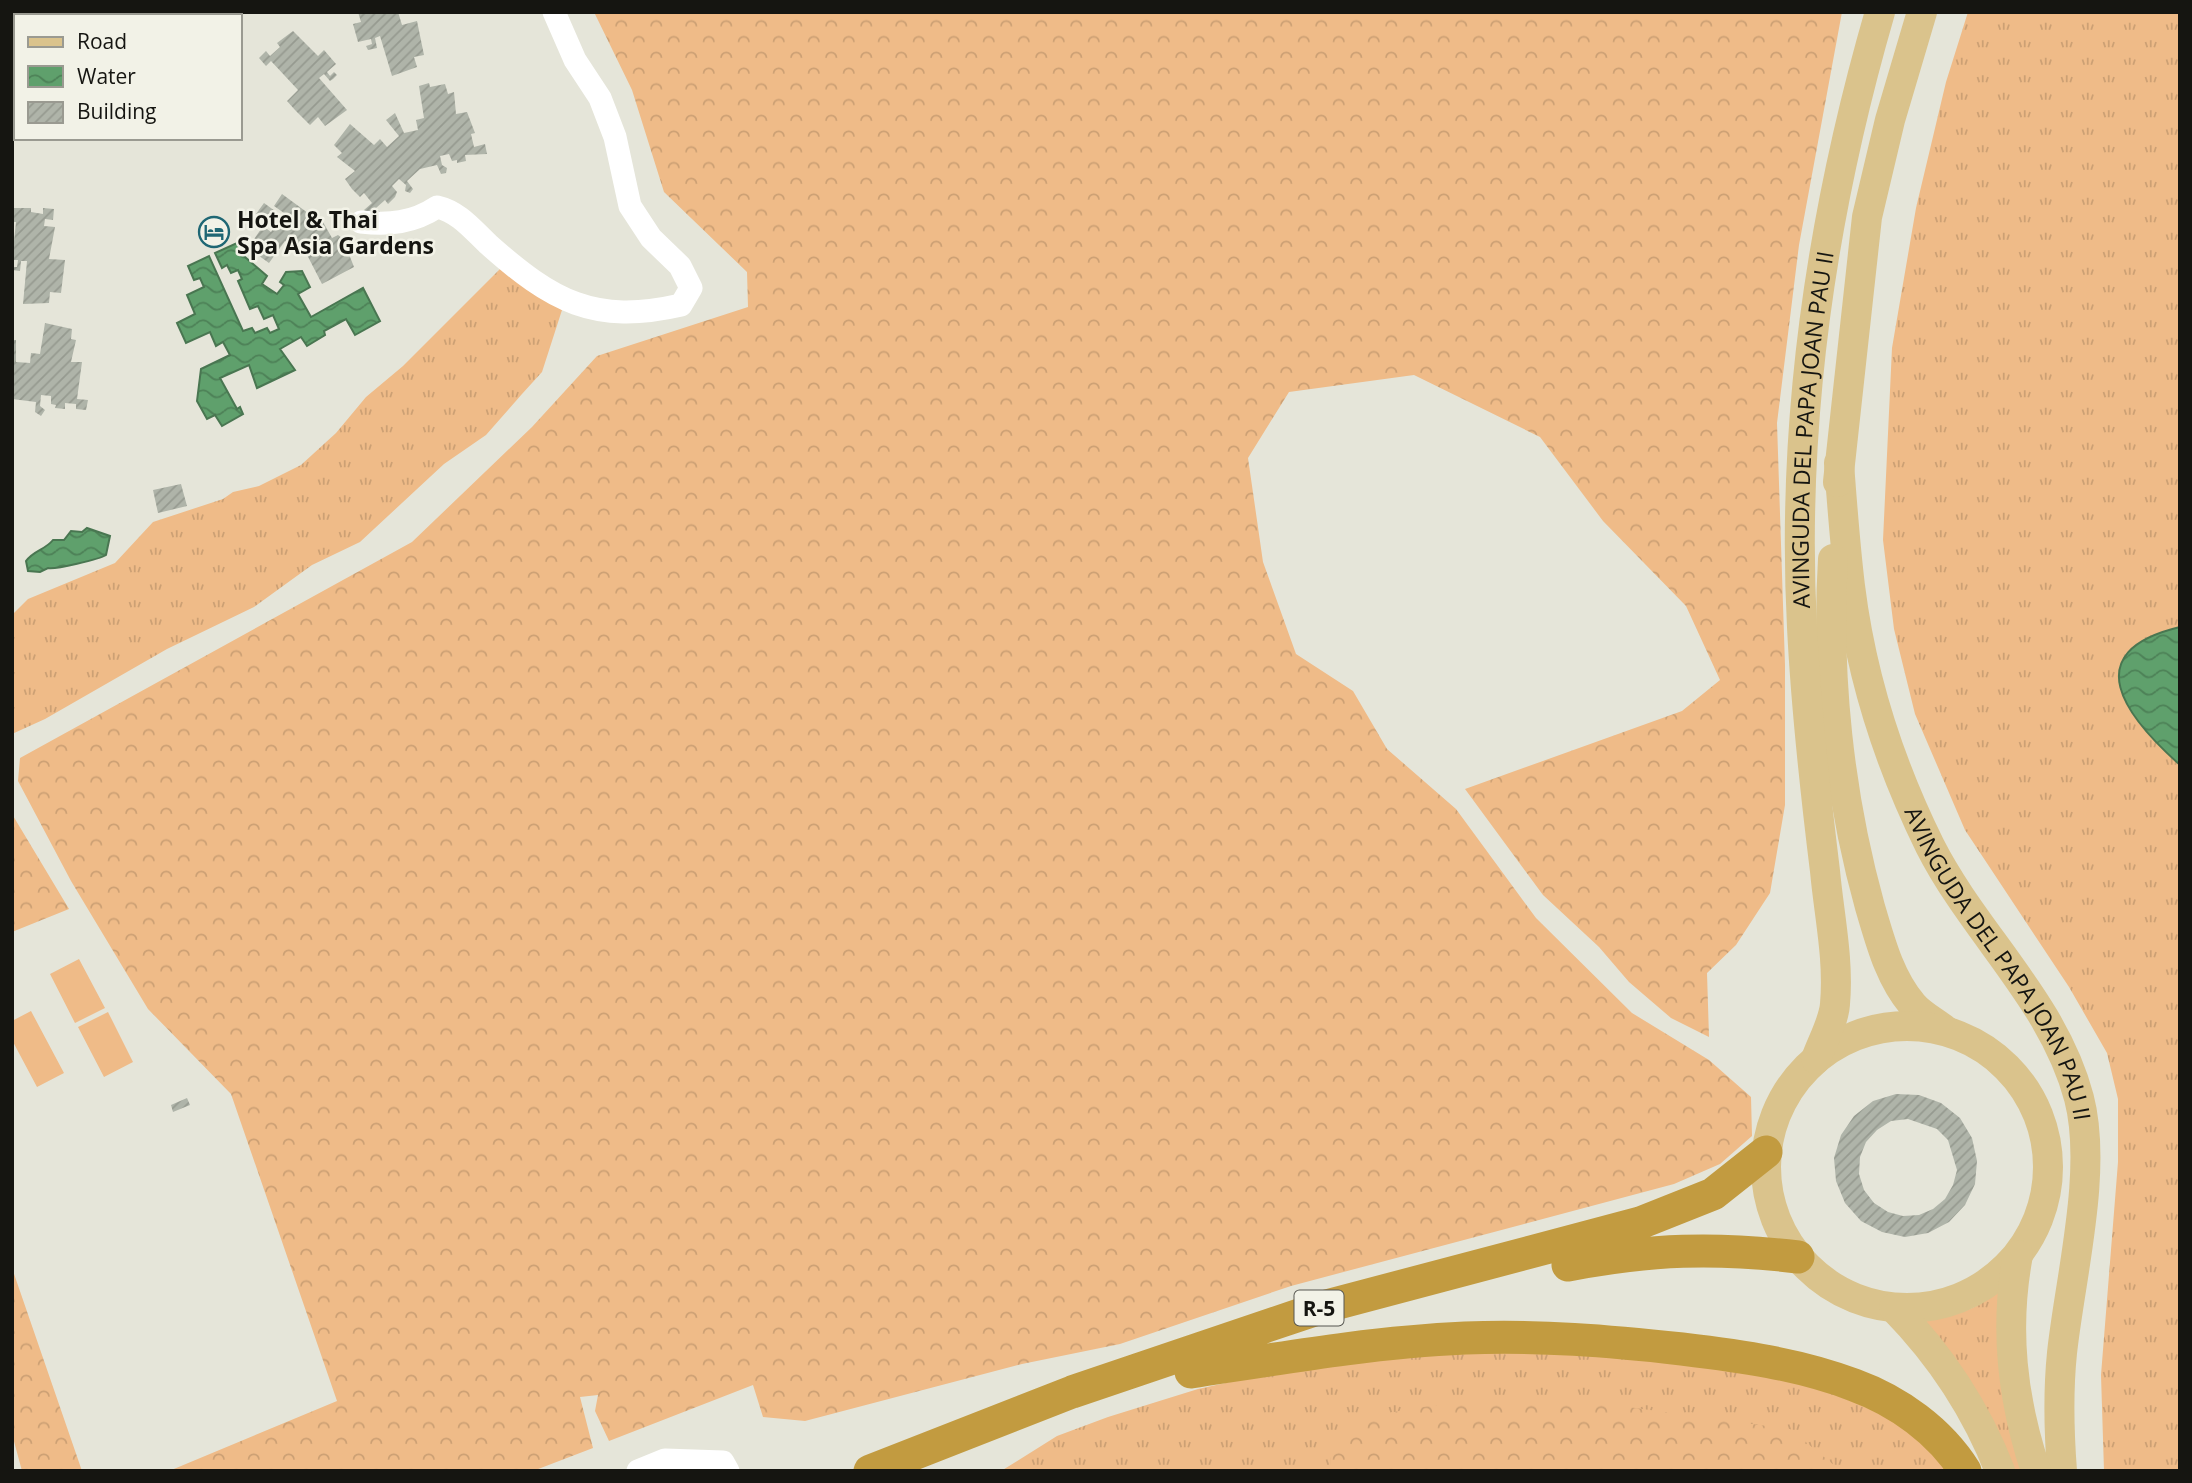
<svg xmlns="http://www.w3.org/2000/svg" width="2192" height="1483" viewBox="0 0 2192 1483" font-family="'Open Sans',sans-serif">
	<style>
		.grass { fill: url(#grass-tufts) }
		.forest { fill: url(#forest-crowns) }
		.pitch { fill: #efbb88 }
		.water { fill: url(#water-waves); stroke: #497651; stroke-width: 2 }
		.building { fill: url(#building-hatch); fill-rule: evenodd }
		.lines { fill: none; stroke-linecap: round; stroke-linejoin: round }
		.minor { stroke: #fff; stroke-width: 23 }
		.major { stroke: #dac38c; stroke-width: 30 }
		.highway { stroke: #c29b40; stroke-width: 33 }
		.labels { text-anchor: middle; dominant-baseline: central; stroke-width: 5; stroke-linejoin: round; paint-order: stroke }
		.shield { fill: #f2f2e7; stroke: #575751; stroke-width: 2 }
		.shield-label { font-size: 21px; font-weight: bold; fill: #151511 }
		.poi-label { font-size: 23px; font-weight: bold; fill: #151511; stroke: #f2f2e7; text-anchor: start }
		.street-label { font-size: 23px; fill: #151511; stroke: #f2f2e7 }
	</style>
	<defs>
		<pattern id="grass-tufts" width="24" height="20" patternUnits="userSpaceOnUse" patternTransform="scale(1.75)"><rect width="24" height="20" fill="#efbb88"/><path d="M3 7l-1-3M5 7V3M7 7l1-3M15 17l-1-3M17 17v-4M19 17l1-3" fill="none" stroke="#cca074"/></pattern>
		<pattern id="forest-crowns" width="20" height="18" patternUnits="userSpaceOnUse" patternTransform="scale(1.75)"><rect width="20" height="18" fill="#efbb88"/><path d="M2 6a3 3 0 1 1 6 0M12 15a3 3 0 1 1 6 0" fill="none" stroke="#cca074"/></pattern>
		<pattern id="water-waves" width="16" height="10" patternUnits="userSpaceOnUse" patternTransform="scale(1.75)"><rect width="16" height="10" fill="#5fa06c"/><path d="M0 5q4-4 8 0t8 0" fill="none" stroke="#4d8157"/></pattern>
		<pattern id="building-hatch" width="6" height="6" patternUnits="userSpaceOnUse" patternTransform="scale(1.75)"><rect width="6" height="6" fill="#afb4a9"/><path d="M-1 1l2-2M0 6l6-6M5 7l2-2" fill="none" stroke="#969a90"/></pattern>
	</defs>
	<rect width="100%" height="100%" fill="#e5e5d9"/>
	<path class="grass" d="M1968,12H2180V1471H2104L2101,1375L2118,1162V1099L2107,1053L2069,987L1965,830L1915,714L1894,629L1883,540L1892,348L1916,208L1946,82Z
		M503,266L562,310L542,372L522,394L486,435L444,464L360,542L312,565L254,607L167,649L45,719L12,734V615L28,599L115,563L153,522L223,499L233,492L259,486L301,465L336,433L366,397L403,366Z
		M2000,1290L2026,1471H2011L1924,1318C1959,1315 1972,1312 2000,1290Z
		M1578,1348L1826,1385L1921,1434L1956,1471H1001L1057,1436L1108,1417L1198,1389L1271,1373L1352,1358Z"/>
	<path class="forest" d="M594,12H1842L1799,245L1777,423L1785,665V805L1770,893L1736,945L1707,973L1709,1037L1671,1018L1629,982L1599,947L1543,895L1465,789L1682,711L1720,680L1686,606L1603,521L1540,437L1414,375L1289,392L1248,458L1263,562L1296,654L1353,691L1387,749L1456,809L1536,918L1632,1013L1709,1060L1751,1097L1752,1136L1720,1164L1674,1184L1291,1286L1120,1344L1022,1364L805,1421L763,1417L753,1385L609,1441L595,1411L598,1395L580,1397L593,1448L533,1471H169L337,1401L231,1094L148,1009L71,881L18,781L20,758L412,542L532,427L597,356L748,307L747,272L664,192L632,90Z
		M12,814L69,909L12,932Z
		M12,1268L82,1471H22L12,1434Z
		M1555,1397L1790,1429L1841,1471H1330C1331,1463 1330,1451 1334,1444C1357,1399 1508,1401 1555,1397Z"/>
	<path class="pitch" d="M79,959L105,1008L75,1023L50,974Z
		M31,1011L64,1073L37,1087L12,1040V1021Z
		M108,1012L133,1062L104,1077L78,1027Z"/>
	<path class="water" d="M237,243L245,257L267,276L262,284L277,294L284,285L280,282L286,272L302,271L310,287L298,294L311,317L363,288L380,321L355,335L346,319L324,331L325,335L307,346L301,337L280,349L295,370L257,388L249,365L220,378L237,409L240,407L243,414L222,426L215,415L207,419L197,401L201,369L230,355L223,342L216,346L210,332L186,343L177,323L195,314L187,295L204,287L200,278L194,280L188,266L209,256L243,331L252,328L255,333L267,328L270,333L279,329L273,315L264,319L258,306L250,309L238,281L242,279L238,270L231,273L227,265L222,268L215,253Z
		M87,528L110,536L106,555C100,559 54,570 48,568L40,572L28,571L26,561C34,550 45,550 53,540H64L71,531L82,532Z
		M2180,627V765C2126,717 2075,652 2180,627Z"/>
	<path class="building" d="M12,12H159L152,16H16V73L12,75Z
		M358,12H398L402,25L417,21L424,55L414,57L417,67L392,76L380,36L375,38L377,48L368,50L366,46L372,44L371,39L358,42L353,24L361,22Z
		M293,31L318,56L324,50L336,64L327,72L330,76L334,72L337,75L333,79L330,81L324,74L319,78L347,110L325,126L318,117L310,125L295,110L287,101L298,90L271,61L266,66L259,58L266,51L270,56L280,47L277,43Z
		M429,83L430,87L445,84L448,94L454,92L456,114L467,112L475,133L471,134L474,147L485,144L487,154L465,155L466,161L457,163V160L452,161L449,154L440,156L442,165L447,168L446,173L441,174L437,165L420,169L407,181L413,189L410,193L405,191L406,185L399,179L392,186L397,192L395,197L388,204L385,200L376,208L380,212L372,219L364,210L372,203L364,193L360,197L352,189L345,179L355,171L337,157L342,153L334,145L350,124L374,145L380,139L387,147L399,136L386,120L395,113L404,133L418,130L416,120L424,118L419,86Z
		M282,194L312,216L307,224L311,228L323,222L332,238L338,235L343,239L354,267L322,284L304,249L299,251L285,241L269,263L248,248L263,226L271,232L284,213L274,206Z
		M264,203L275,211L267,222L256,214Z
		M12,208H31V212L43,214V208L54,209L53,220L45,219L44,226L55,227L49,259L65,260L61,293L50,292L49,303L23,304L27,261H21L20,271L12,270V267H17L18,260H12L16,222H12Z
		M45,323L72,329L71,339L76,340L71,362H82L77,399L88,400L86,410L76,409V404L65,403V409L55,408L56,405L51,404V396L41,395L40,406L45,410L41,416L35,412L36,402L12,399V340H16V362L30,363L31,353L40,354Z
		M181,484L187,506L158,513L153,490Z
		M1896,1094L1919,1095L1941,1103L1960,1118L1972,1138L1977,1161L1975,1184L1965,1205L1949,1222L1928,1233L1905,1237L1882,1232L1861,1221L1845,1203L1836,1181L1834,1158L1841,1135L1854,1116L1873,1101ZM1908,1119L1937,1129L1948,1140L1957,1170L1953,1185L1945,1199L1933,1209L1919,1215L1903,1216L1888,1212L1874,1203L1864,1190L1859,1174L1860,1157L1866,1142L1877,1130L1891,1121Z
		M187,1098L190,1105L173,1112L171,1105Z"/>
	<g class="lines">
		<path class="minor" d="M361,222C389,225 413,223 437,207C459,212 472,229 488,244C552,301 594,325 681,305L691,288L680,266L651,238L630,206L615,137L600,98L575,60L554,12
			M638,1471L665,1460L723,1462L728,1471"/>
		<g class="major">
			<path id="s1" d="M1839,463C1842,504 1845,545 1850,586C1861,675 1890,765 1930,846C1974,933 2054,1002 2079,1098C2098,1171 2070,1278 2062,1353C2058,1392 2059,1432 2062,1471"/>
			<path d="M1838,482L1867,217L1890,120L1922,12"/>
			<path d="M1833,559C1826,675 1839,796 1870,907C1880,940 1889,977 1912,1004C1920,1014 1935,1022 1945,1030"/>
			<circle cx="1907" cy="1167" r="141"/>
			<path id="s2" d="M1816,1059C1822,1042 1834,1021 1835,1004C1839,959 1829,915 1825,871C1815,790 1806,709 1802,627C1791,419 1822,212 1880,12"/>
			<path d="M2018,1255C2004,1329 2012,1399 2036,1471"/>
			<path d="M1894,1308C1940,1355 1976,1409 2000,1471"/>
		</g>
		<path class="highway" d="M1568,1265C1652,1249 1714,1247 1798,1257
			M1191,1372C1282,1358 1374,1342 1465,1338C1538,1335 1610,1341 1682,1349C1740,1356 1799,1364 1854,1385C1898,1401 1940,1431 1965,1471
			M870,1471L1072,1392L1323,1307L1640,1223L1713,1194L1766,1152"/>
	</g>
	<defs>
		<g id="hotel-ring" transform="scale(1.575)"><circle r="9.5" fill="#f2f2e7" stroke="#1f6774" stroke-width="1.5"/><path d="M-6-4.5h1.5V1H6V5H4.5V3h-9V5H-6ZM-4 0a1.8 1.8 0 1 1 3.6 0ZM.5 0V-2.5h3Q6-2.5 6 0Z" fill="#1f6774"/></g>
	</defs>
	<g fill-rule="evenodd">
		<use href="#hotel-ring" x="214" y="232"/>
	</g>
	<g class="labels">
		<rect class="shield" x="1294.5" y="1290.5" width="49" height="35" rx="5"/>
		<g class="shield-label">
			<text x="1319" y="1308">R-5</text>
		</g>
		<g class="poi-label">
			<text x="237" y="219">Hotel &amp; Thai<tspan x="237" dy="26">Spa Asia Gardens</tspan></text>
		</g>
		<g class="street-label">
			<text stroke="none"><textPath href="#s2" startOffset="635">AVINGUDA DEL PAPA JOAN PAU II</textPath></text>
			<text stroke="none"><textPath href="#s1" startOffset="534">AVINGUDA DEL PAPA JOAN PAU II</textPath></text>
		</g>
	</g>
	<rect width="2192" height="1483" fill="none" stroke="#151511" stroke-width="28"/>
	<rect x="14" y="14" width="228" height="126" fill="#f2f2e7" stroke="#9a9a91" stroke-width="2"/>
	<rect x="28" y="37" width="35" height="10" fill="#dac38c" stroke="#9a9a91" stroke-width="2"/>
	<text x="77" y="49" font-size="21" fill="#151511">Road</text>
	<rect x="28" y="66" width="35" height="21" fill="url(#water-waves)" stroke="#9a9a91" stroke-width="2"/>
	<text x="77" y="84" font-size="21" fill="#151511">Water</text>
	<rect x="28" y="102" width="35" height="21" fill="url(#building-hatch)" stroke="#9a9a91" stroke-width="2"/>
	<text x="77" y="119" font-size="21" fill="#151511">Building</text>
</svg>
